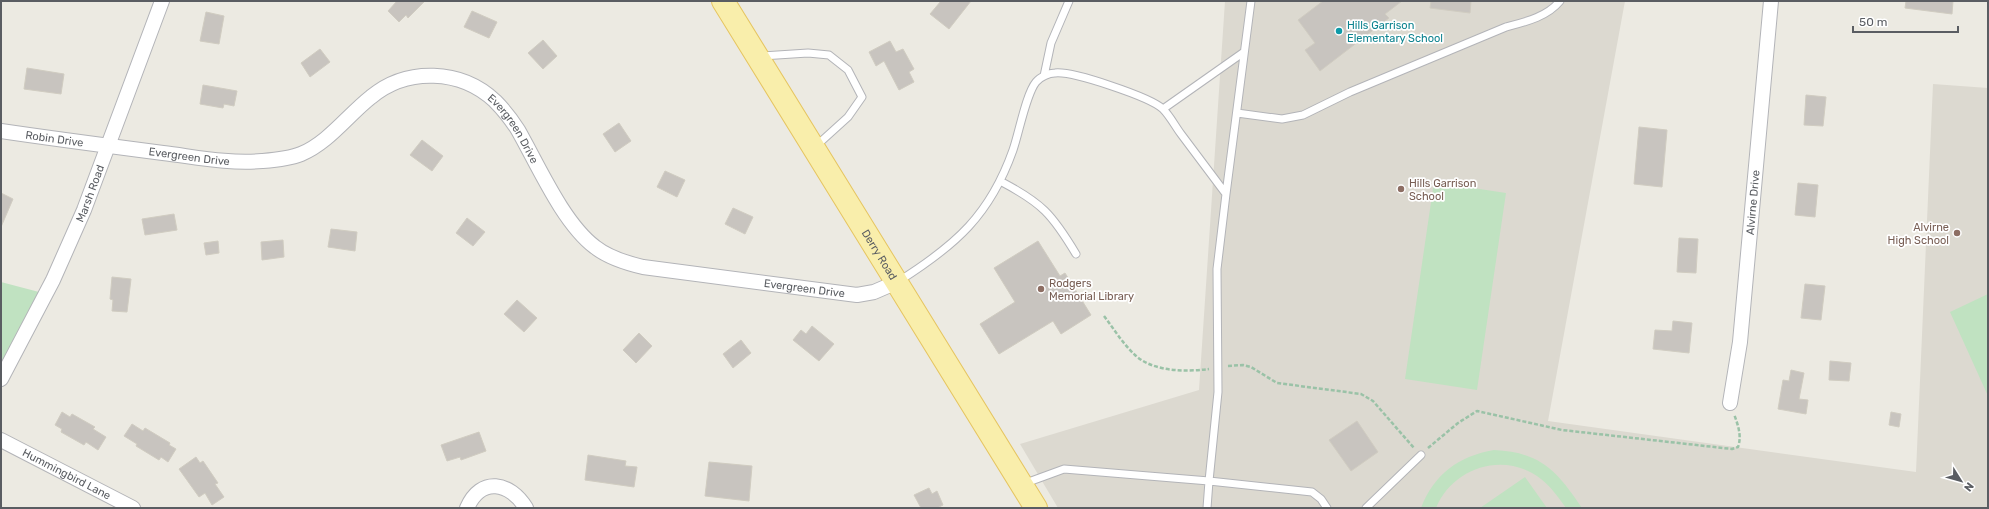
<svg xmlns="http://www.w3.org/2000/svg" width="1989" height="509" viewBox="0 0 1989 509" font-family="Rubik,sans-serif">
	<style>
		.education { fill: #dcd9d0 }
		.green { fill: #c0e2c1 }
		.building { fill: #c8c4bf; stroke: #d0ccc1 }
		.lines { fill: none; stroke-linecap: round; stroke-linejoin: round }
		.lane-casing { stroke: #b3b4b8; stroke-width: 9 }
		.street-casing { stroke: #b3b4b8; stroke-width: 16 }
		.primary-casing { stroke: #e6c561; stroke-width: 24 }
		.path { stroke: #9ac2a7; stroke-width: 2.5; stroke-dasharray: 4 2; stroke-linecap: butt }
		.lane { stroke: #fff; stroke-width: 7 }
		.street { stroke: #fff; stroke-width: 14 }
		.primary { stroke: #f9eeab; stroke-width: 22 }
		.culture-dot { fill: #0f9aa8; stroke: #fff; stroke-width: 1.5 }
		.education-dot { fill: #8d6e63; stroke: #fff; stroke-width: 1.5 }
		.labels { text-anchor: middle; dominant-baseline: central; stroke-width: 3.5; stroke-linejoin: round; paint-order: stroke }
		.culture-label { font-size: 11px; fill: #0d838f; stroke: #fff; text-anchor: start }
		.street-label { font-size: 11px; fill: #5a5d62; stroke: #fff }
		.education-label { font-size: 11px; fill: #785e54; stroke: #fff; text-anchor: start }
	</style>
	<rect width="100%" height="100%" fill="#eceae2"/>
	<path class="education" d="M1225,1H1625L1548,421L1916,472L1933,84L1988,88V508H1058L1020,444L1199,390Z"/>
	<path class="green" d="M1434,182L1506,193L1477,390L1405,379Z
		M1,282L39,292L1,369Z
		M1988,294V396L1950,312Z
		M1494,450C1541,452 1558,472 1582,508H1566C1556,494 1547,481 1532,473C1496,453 1451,471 1436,508H1421C1434,474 1459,456 1494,450Z
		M1525,477L1547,508H1480Z"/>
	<path class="building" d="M397,1H425L408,18L406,15L399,22L388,11Z
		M941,1H971L949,29L930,14Z
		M1323,1H1402L1385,14L1389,18L1320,71L1305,50L1315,43L1298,20Z
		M1431,1H1471L1470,13L1430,8Z
		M1906,1H1953L1952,14L1905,8Z
		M472,11L497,22L489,38L464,27Z
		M206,12L224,16L219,44L200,41Z
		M543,40L557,56L543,69L528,53Z
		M890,41L896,52L903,49L914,69L909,72L914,82L899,90L884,61L876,66L869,52Z
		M320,49L330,62L310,77L301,63Z
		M27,68L64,74L61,94L24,89Z
		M203,85L237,91L234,106L224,104L223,108L200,104Z
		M1806,95L1826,97L1823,126L1804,125Z
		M619,123L631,141L615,152L603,134Z
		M1639,127L1667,130L1662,187L1634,184Z
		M422,140L443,156L432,171L410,155Z
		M665,171L685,180L677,197L657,187Z
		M1798,183L1818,185L1815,217L1795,215Z
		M1,193L13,199L1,227Z
		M733,208L753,217L745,234L725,224Z
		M174,214L177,230L145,235L142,219Z
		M467,218L485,232L473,246L456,233Z
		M331,229L357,232L355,251L328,247Z
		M1679,238L1698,239L1696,273L1677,272Z
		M283,240L284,257L262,260L261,242Z
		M218,241L219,253L206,255L204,243Z
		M1038,241L1060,276L1065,273L1091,315L1061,334L1053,321L999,354L980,324L1015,302L994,268Z
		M112,277L131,279L127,312L112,311L113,300L110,299Z
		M1805,284L1825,286L1821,320L1801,318Z
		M517,300L537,318L524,332L504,314Z
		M1673,321L1692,323L1689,353L1653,349L1655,330L1672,331Z
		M812,326L834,344L819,361L793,340L801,330L806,334Z
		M639,333L652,346L636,363L623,350Z
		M741,340L751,353L733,368L723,354Z
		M1830,361L1851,363L1849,381L1829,380Z
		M1791,370L1804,373L1799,399L1808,400L1806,414L1778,409L1783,380L1789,381Z
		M62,412L70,417L72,414L95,427L93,429L106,437L98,450L86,442L84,445L61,432L62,429L55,425Z
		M1891,412L1901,414L1899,427L1889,425Z
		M1357,421L1378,452L1351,471L1329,440Z
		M132,424L143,431L145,428L170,443L169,445L176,449L168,462L161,457L159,460L136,446L137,444L124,436Z
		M479,432L486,451L461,460L460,457L447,461L441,445Z
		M588,455L626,461L625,466L637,467L634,487L585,480Z
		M196,457L200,463L203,461L218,483L215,484L224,497L212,505L205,493L199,497L179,469Z
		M709,462L752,466L749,501L705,496Z
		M929,488L932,494L937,491L943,505L937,508H921L914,495Z"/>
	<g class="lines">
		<g class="lane-casing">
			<path id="lane" d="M761,56L808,53L829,55L848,70L862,97L848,117L816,146
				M1044,76L1051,43L1069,1
				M1163,109L1244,52
				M1237,113L1282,119L1303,115L1350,92L1506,27C1525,22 1547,17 1560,1
				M1000,181C1042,203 1052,214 1076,254
				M1226,194L1251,1
				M899,281C956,245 990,215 1013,150C1019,133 1026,94 1036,82C1040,77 1049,73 1055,73C1073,71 1150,97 1163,109C1170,116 1175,126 1181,134C1196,154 1211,174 1226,194L1217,269L1218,392L1209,481L1312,492L1321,499L1327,508
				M1023,484L1064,469L1209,481L1207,508
				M1366,508L1421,455"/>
		</g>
		<g class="street-casing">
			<g id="street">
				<path id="s1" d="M1,131C55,139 109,146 163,153C196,157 229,164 262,161C275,160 289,159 301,154C328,143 348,115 371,97C407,67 461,69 495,101C504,110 511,119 518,130C538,165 563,223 595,247C609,258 626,263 643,267L857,295L874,292L897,282"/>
				<path id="s2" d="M1,379L53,280L84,210L162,1"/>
				<path id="s3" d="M1730,403L1740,342L1771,1"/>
				<path id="s4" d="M1,440L133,508"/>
				<path d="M467,508C481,476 510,482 526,508"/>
			</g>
		</g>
		<g class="primary-casing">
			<g id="primary">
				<path id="s5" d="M723,1L1036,508"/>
			</g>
		</g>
		<path class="path" d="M1104,316C1114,329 1123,344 1135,355C1153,372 1186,372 1209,369
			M1228,366L1243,365L1251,367L1277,383L1361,394L1373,401L1414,448
			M1428,448L1458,423L1477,411L1562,430L1732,449L1738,447C1742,436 1738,425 1734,414"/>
		<use href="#lane" class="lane"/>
		<use href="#street" class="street"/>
		<use href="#primary" class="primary"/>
	</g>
	<circle class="culture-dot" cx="1339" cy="31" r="4"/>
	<g class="education-dot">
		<circle cx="1401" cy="189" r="4"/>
		<circle cx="1957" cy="233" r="4"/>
		<circle cx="1041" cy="289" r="4"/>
	</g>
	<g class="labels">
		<g class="culture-label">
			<text x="1347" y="25">Hills Garrison<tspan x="1347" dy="13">Elementary School</tspan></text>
		</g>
		<g class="street-label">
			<text stroke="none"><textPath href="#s1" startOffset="562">Evergreen Drive</textPath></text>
			<text stroke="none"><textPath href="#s1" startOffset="54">Robin Drive</textPath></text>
			<text stroke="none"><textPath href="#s1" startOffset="190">Evergreen Drive</textPath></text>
			<text stroke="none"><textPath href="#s2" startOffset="206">Marsh Road</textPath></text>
			<text stroke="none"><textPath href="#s3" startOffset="202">Alvirne Drive</textPath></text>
			<text stroke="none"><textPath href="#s5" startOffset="298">Derry Road</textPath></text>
			<text stroke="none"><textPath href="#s1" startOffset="922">Evergreen Drive</textPath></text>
			<text stroke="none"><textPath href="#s4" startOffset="74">Hummingbird Lane</textPath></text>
		</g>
		<g class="education-label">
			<text x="1409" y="183">Hills Garrison<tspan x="1409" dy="13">School</tspan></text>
			<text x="1949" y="227" text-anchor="end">Alvirne<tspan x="1949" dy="13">High School</tspan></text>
			<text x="1049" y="283">Rodgers<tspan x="1049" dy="13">Memorial Library</tspan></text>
		</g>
	</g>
	<rect width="1989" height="509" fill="none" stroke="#5a5d62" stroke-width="4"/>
	<g transform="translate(1961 481) rotate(127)" stroke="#ffffff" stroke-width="3" paint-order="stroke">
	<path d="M0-3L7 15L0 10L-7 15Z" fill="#5a5d62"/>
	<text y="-6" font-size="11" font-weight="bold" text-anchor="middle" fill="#5a5d62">N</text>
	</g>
	<path d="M1853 26v6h105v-6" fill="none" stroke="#5a5d62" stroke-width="2"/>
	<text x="1859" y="26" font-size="12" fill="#5a5d62" stroke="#ffffff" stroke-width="3" paint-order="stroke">50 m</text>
</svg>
